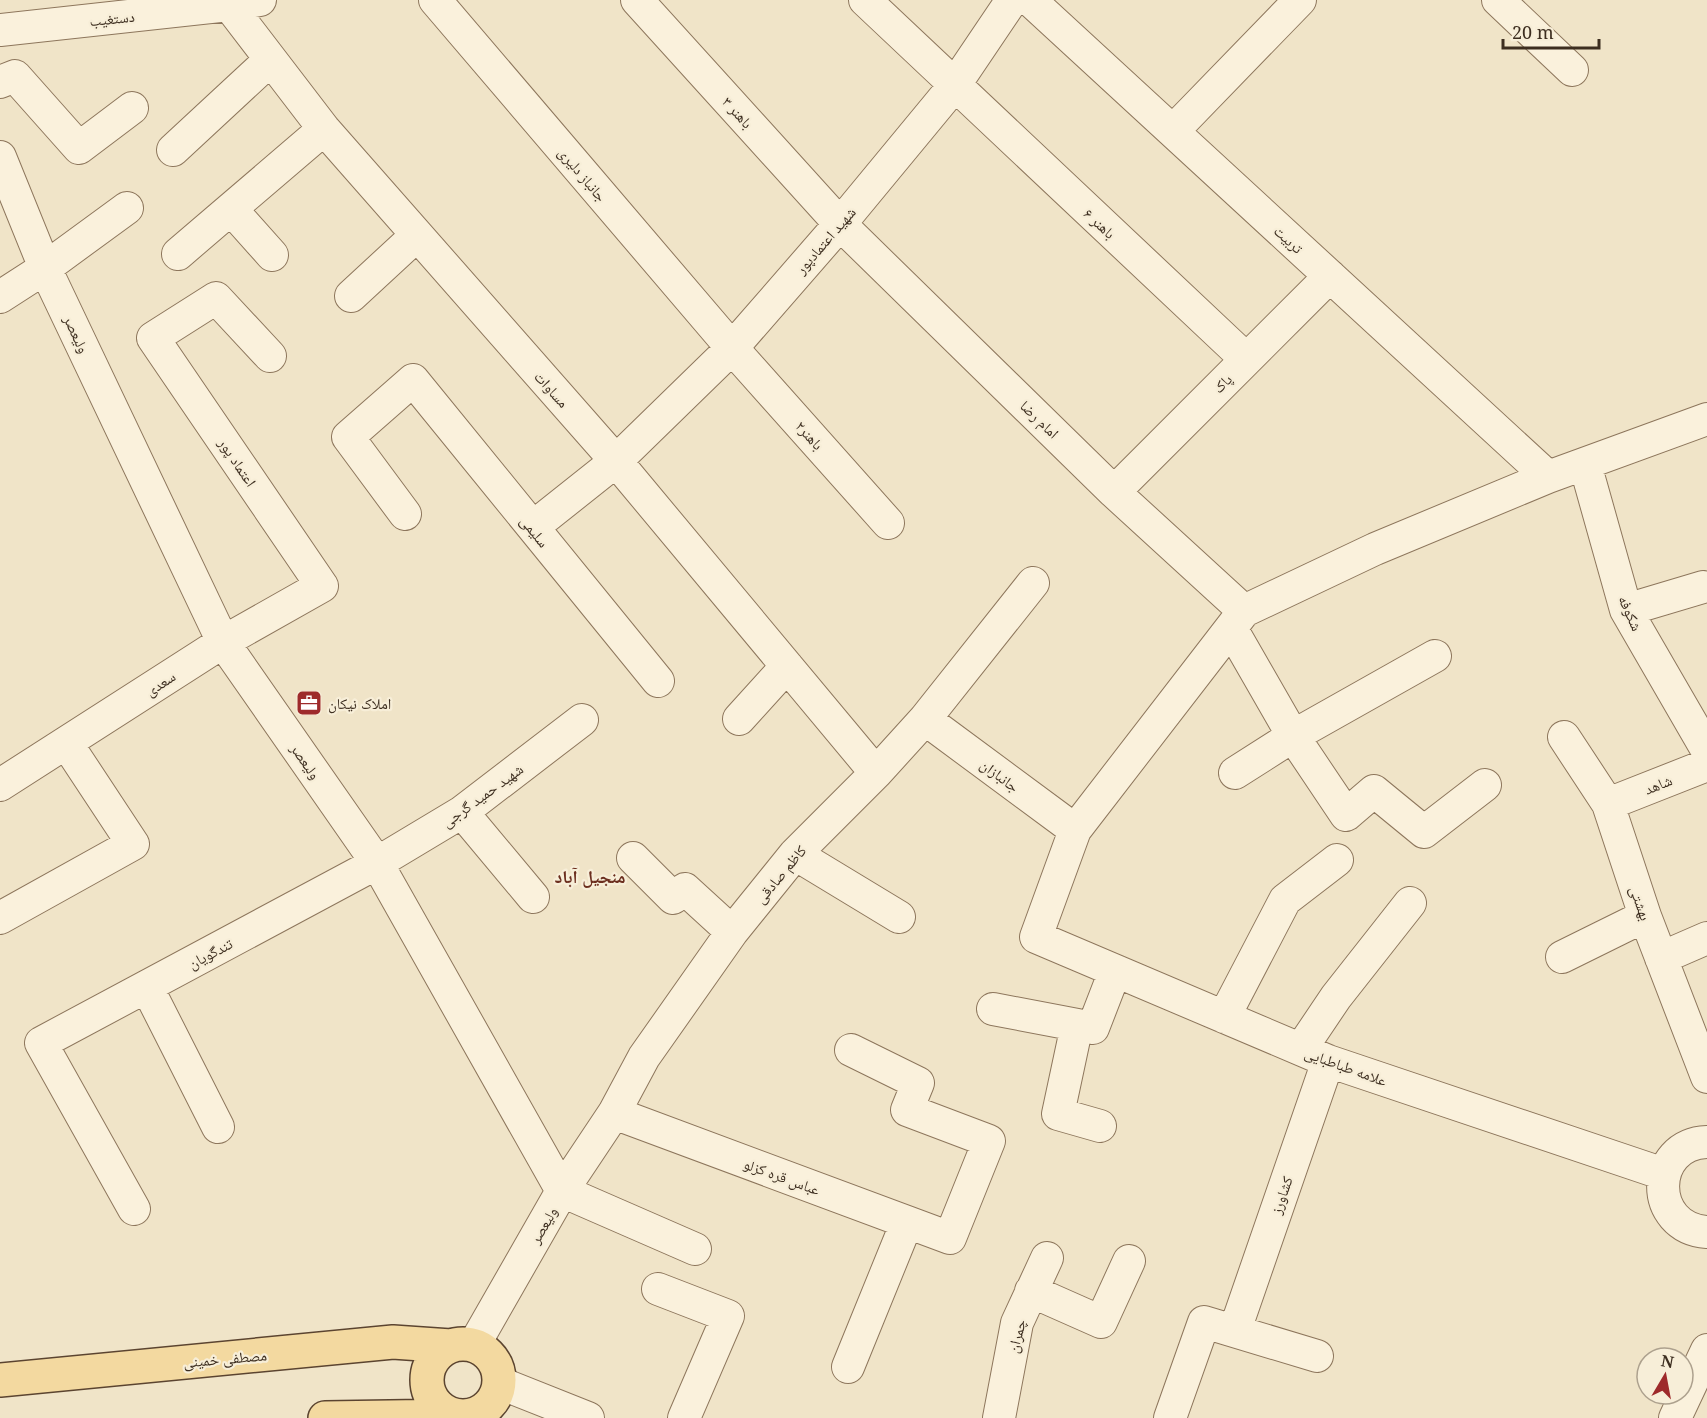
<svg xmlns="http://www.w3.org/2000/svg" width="1707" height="1418" viewBox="0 0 1707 1418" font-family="'Noto Serif','Noto Naskh Arabic',serif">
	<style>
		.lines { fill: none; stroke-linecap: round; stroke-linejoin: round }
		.minor-casing { stroke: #8d765c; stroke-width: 34 }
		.major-casing { stroke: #5b4430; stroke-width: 36 }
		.minor { stroke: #faf1dc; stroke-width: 32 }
		.major { stroke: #f3d9a0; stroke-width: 33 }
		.labels { text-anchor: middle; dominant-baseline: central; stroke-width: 4.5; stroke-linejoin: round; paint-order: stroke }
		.street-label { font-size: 15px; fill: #3d2e20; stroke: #f7eed8 }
		.poi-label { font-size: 15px; fill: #3d2e20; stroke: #f7eed8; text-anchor: start }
		.quarter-label { font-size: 18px; font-weight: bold; fill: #6b2e1e; stroke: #f7eed8 }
	</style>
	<rect width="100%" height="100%" fill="#f0e4c8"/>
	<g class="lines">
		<g class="minor-casing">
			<path id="minor" d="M435,0L732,348L888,523
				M637,0L840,224L1114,492L1244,611
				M865,0L1246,359
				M1030,0L1548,477
				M1498,0L1572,70
				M229,5L324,129L616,461L876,773
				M0,30L229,5L260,0
				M0,82L15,76L79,148L132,108
				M1173,131L1300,0
				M173,150L270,60
				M0,157L45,268L223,642L377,863L562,1191L474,1345
				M231,209L272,255
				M178,254L324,129
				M351,296L417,235
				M0,297L45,268L127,208
				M1585,464L1626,610L1707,750
				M1114,492L1330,276
				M405,514L348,437L413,380L658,681
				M533,527L616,461L732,348L840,224L954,86L1012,0
				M1626,610L1703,587
				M1231,628L1293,736L1346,815L1374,791L1424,832L1485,785
				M739,719L787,666
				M925,719L1075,830
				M1564,737L1608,804L1645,916L1707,1077
				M1235,773L1293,736L1435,656
				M0,785L223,642L322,586L153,338L216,298L270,356
				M1608,804L1707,765
				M462,812L533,897
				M795,854L899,917
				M633,858L673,898L685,889L732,932
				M0,918L133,844L67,744
				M1562,957L1645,916
				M1661,958L1707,938
				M147,987L218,1127
				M993,1009L1093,1028L1115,971
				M1224,1017L1285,900L1337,860
				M1077,1025L1058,1114L1100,1126
				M1301,1049L1336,997L1410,903
				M614,1113L950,1238L989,1141L907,1110L918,1083L851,1050
				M1707,1142C1649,1144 1648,1228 1707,1232
				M1664,1174L1328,1061L1036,937L1075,830L1244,611L1375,549L1548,477L1707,419
				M134,1209L41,1043L377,863L462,812L582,720
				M695,1249L562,1191L614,1113L644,1057L732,932L795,854L876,773L925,719L1033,583
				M658,1289L728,1316L684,1418
				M1031,1291L1101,1322L1129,1261
				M1235,1330L1328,1061
				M848,1367L907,1222
				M500,1383L588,1418
				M999,1418L1017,1323L1047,1258
				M1170,1418L1204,1322L1317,1356
				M1675,1418L1707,1350"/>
		</g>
		<g class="major-casing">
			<path id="major" d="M427 1380a36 36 0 1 1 72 0a36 36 0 1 1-72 0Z
				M0,1380L393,1342L451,1346
				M325,1418L455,1416"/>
		</g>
		<use href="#minor" class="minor"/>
		<use href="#major" class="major"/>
	</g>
	<defs>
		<g id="office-square" transform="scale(1.35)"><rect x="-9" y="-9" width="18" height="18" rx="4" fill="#9e2a2b" stroke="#f7eed8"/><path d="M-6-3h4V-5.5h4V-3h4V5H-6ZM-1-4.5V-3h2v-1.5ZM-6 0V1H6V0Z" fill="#fff"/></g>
	</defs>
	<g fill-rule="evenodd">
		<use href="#office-square" x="309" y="703"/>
	</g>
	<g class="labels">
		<g class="street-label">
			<text transform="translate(112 18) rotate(-6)">دستغیب</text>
			<text transform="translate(738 112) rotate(48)">باهنر ۳</text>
			<text transform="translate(583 174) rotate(50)">جانباز دلیری</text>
			<text transform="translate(1100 223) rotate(43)">باهنر ۶</text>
			<text transform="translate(1289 239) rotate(43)">تربیت</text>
			<text transform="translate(825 240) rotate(-49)">شهید اعتمادپور</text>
			<text transform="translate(77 334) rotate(65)">ولیعصر</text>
			<text transform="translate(1222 383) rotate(-45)">پاک</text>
			<text transform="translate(552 389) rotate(48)">مساوات</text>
			<text transform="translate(1040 419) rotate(44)">امام رضا</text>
			<text transform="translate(810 435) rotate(48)">باهنر۲</text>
			<text transform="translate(238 462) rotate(56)">اعتماد پور</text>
			<text transform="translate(535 531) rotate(51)">سلیمی</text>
			<text transform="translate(1631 613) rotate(66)">شکوفه</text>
			<text transform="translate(160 683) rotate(-33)">سعدی</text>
			<text transform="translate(306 761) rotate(55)">ولیعصر</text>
			<text transform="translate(1000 775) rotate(37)">جانبازان</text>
			<text transform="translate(1658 784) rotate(-22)">شاهد</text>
			<text transform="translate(482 795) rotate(-36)">شهید حمید گرجی</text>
			<text transform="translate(780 874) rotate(-50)">کاظم صادقی</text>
			<text transform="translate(1641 903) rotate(71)">بهشتی</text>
			<text transform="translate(210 953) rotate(-28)">تندگویان</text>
			<text transform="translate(1346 1066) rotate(20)">علامه طباطبایی</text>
			<text transform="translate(782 1176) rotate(20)">عباس قره کزلو</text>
			<text transform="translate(1281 1195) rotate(-71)">کشاورز</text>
			<text transform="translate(543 1225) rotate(-60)">ولیعصر</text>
			<text transform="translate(1016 1336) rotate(-76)">چمران</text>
			<text transform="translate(225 1358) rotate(-5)">مصطفی خمینی</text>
		</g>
		<g class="poi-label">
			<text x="328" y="703">املاک نیکان</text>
		</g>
		<g class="quarter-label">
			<text x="590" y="876">منجیل آباد</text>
		</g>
	</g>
	<g transform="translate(1665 1376) rotate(10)"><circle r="28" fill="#f7eed8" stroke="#ada18e" stroke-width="1.5"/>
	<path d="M0-4.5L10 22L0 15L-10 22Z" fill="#9e2a2b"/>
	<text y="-9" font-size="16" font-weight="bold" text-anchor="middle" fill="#3d2e20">N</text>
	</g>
	<path d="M1503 39v9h96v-9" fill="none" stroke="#3d2e20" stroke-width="3"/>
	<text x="1512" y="39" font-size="18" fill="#3d2e20" stroke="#f7eed8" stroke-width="4.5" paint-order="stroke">20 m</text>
</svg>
